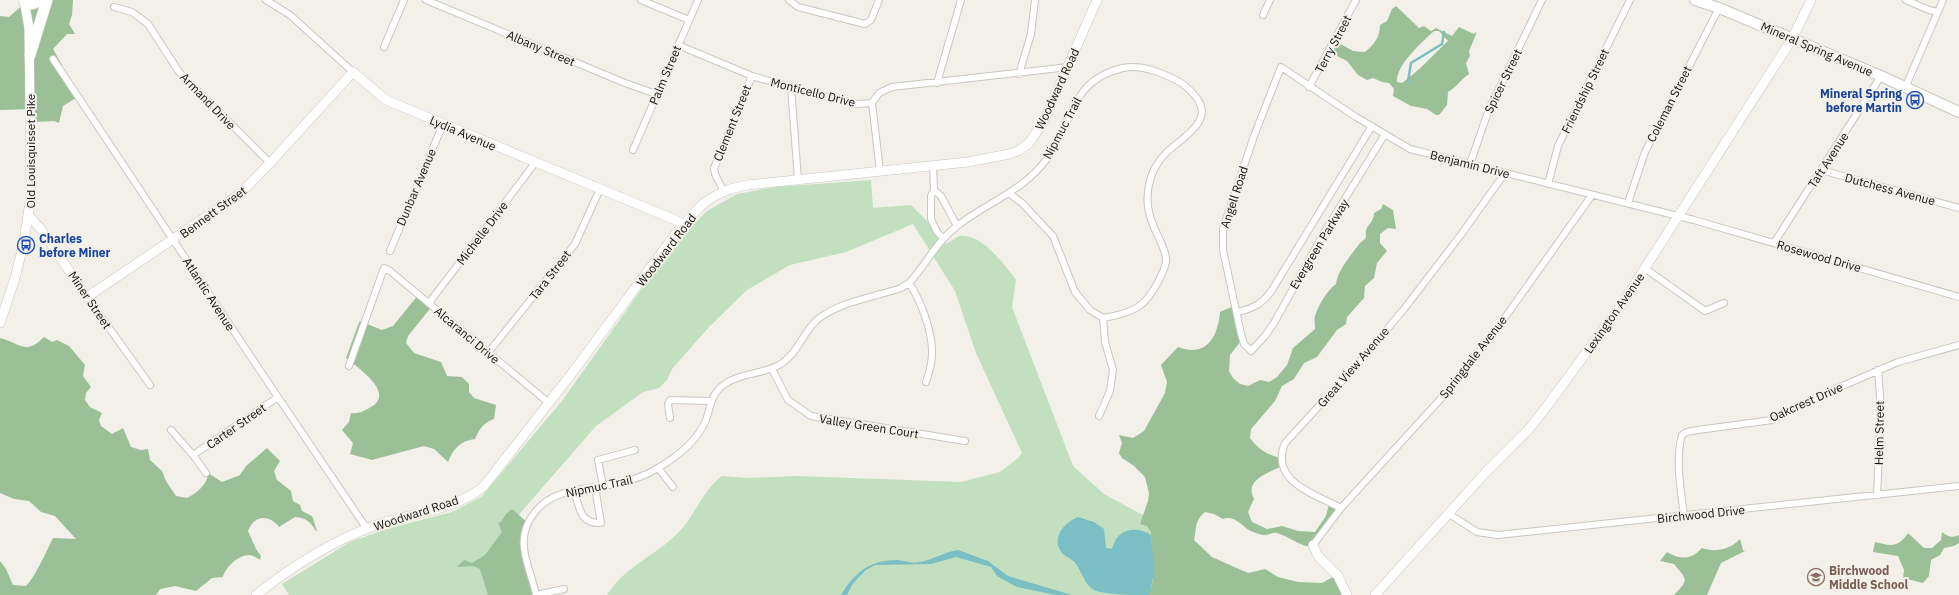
<svg xmlns="http://www.w3.org/2000/svg" width="1959" height="595" viewBox="0 0 1959 595" font-family="'IBM Plex Sans',sans-serif">
	<style>
		.green { fill: #c2dfc0 }
		.forest { fill: #9bc098; fill-rule: evenodd }
		.water { fill: #7bbec3 }
		.lines { fill: none; stroke-linecap: round; stroke-linejoin: round }
		.stream { stroke: #7bbec3; stroke-width: 2.5 }
		.street-casing { stroke: #c9c7c0; stroke-width: 8 }
		.secondary-casing { stroke: #c9c7c0; stroke-width: 10 }
		.primary-casing { stroke: #c9c7c0; stroke-width: 12 }
		.highway-casing { stroke: #c9c7c0; stroke-width: 12 }
		.street { stroke: #fff; stroke-width: 6 }
		.secondary { stroke: #fff; stroke-width: 9 }
		.primary { stroke: #fff; stroke-width: 10 }
		.highway { stroke: #fff; stroke-width: 11 }
		.labels { text-anchor: middle; dominant-baseline: central; stroke-width: 4; stroke-linejoin: round; paint-order: stroke }
		.street-label { font-size: 12px; fill: #12110f; stroke: #f2f0e8 }
		.transit-label { font-size: 12px; font-weight: bold; fill: #164399; stroke: #f2f0e8; text-anchor: end }
		.education-label { font-size: 12px; font-weight: bold; fill: #785e54; stroke: #f2f0e8; text-anchor: start }
	</style>
	<rect width="100%" height="100%" fill="#f2f0e8"/>
	<path class="green" d="M871,180L873,208L911,205L930,224L946,244C950,242 956,237 960,236C981,233 1005,265 1016,280L1012,307L1073,466L1104,494L1152,520L1171,595H607C626,564 662,554 685,525C697,509 705,489 722,476L747,478L795,476L961,482L1000,472L1018,458L1022,453L976,353L955,291L913,224L846,252L790,265L747,290L709,327L672,369L667,380L659,388L643,392L596,426L509,526L497,595H289L282,584L350,542L387,529L452,512L481,497L562,401L643,287L681,237L707,211L737,194L775,187Z"/>
	<path class="forest" d="M44,0H73L72,15L69,24L75,34H67L53,49L79,96L63,106L59,123L54,121L34,122L33,109L0,110V16L9,17L26,2H29L36,9Z
		M1396,6L1419,28L1424,26L1431,31L1436,28L1452,36L1459,27L1474,34L1477,32L1469,51L1470,56L1466,63L1469,74C1460,80 1457,87 1448,92L1447,105L1439,115H1436L1427,109L1411,106L1393,96L1394,89L1389,83L1382,82L1373,78L1367,80L1358,75L1347,61L1331,53L1337,42L1353,51L1365,52C1374,45 1380,37 1380,25L1387,21L1392,9ZM1434,31H1439L1448,41C1433,55 1419,71 1402,83L1397,82C1396,65 1422,42 1434,31Z
		M1383,204L1393,210L1396,229L1388,228L1380,234V243L1387,251L1377,263L1374,278L1365,286L1364,298L1347,317L1346,324L1337,330L1317,357L1304,363L1294,379L1282,386L1275,401L1251,429L1250,438C1259,450 1269,456 1283,458L1285,464C1272,473 1243,478 1254,499L1248,512L1252,522L1267,529L1282,526L1298,531L1315,532L1326,516L1330,500L1339,506L1316,547C1301,548 1291,537 1277,533C1272,532 1270,535 1265,535C1262,535 1256,533 1253,532C1242,528 1236,514 1223,519L1214,514L1205,512C1194,521 1197,528 1194,540L1212,557L1248,573L1265,569L1278,577L1298,582L1322,583L1340,573L1346,582L1352,595H1147L1146,592L1151,589L1153,579L1151,532L1147,526L1140,524L1148,501L1149,493L1145,477L1134,466L1122,458L1119,453L1122,443L1119,435L1133,438L1144,431L1165,393L1167,382L1161,365L1178,347C1206,358 1218,337 1220,312L1238,304L1244,337L1230,355L1229,371L1233,378L1240,384L1248,386L1260,380L1269,382L1277,377L1287,365L1293,348L1315,329C1315,325 1314,319 1315,316C1318,306 1327,290 1336,284C1337,271 1352,254 1360,243C1362,241 1364,240 1365,239C1367,236 1365,233 1366,230C1369,223 1374,221 1374,213L1381,209Z
		M419,294L433,305L408,336L406,343L414,353L441,362L447,376L462,377L469,384V392L474,398L496,405L494,419C483,423 480,428 475,439C460,441 454,448 448,462L434,449L424,446L372,460L350,454L353,443L342,430L349,422L351,413C359,414 364,411 371,407C396,393 357,367 346,358L358,325L360,321L382,330L393,326Z
		M44,337L52,342L57,340L69,346L85,365L83,376L91,387L86,393L85,400L90,407L102,413L99,420L101,426L112,434L123,428L131,447L141,450L148,449L150,460L162,471L166,481L176,496L187,498C197,493 208,484 208,473L222,482L240,475L246,466L267,448L280,461L274,471L277,480L291,491L293,501L300,505L302,511L312,516L317,531H316C310,521 306,518 295,517L279,527C269,514 254,515 248,531L256,549L261,556L260,560C257,558 253,555 249,555C238,555 225,568 223,577L212,578L196,591L175,586L160,589L156,595H0V561L6,569L13,585L26,586C36,576 46,552 53,538L76,539L55,516L41,512L29,501L14,499L0,493V338C21,343 25,356 44,337Z
		M512,509L528,523L526,549L538,595H488L480,569L473,566L457,567L464,560L472,563L485,555L502,532L498,523L501,522L506,514Z
		M1942,532C1948,537 1953,538 1959,535V543L1954,546L1944,548L1940,555L1931,560L1929,576L1923,583L1903,578L1904,570L1898,556L1873,552L1875,542C1891,546 1898,548 1908,533L1924,548H1932L1941,540Z
		M1740,539L1743,550L1745,551L1721,563L1707,595H1674L1683,585L1685,580L1683,575L1674,564L1660,561L1667,552C1681,560 1691,560 1702,548C1715,553 1731,549 1740,539Z"/>
	<path class="water" d="M1078,517L1094,522L1104,529L1106,548L1111,549C1114,545 1114,542 1117,538C1125,527 1141,528 1151,535L1154,572L1150,593L1148,595C1132,595 1110,595 1096,591C1084,585 1083,574 1076,564C1074,560 1068,558 1064,555C1049,540 1063,523 1078,517Z
		M958,550L988,561L1008,576L1072,595H1056L1017,587L997,576L991,567L956,557L931,564L875,565L866,570L858,578L852,585L847,595H841C856,571 870,560 898,560C906,561 912,564 920,562C933,560 944,552 958,550Z"/>
	<g class="lines">
		<path class="stream" d="M1408,81L1411,63L1442,44L1444,32"/>
		<g class="street-casing">
			<path id="street" d="M266,0L290,15L353,72
				M426,0L625,83L656,94
				M641,0L689,20
				M789,0L798,7L865,24L871,20L879,0
				M1906,0L1929,10L1937,12
				M114,7L132,12L148,24L179,72L270,163
				M1263,15L1270,0
				M678,45L752,76L838,100L857,104L872,103
				M384,47L404,0
				M53,59L257,366L367,529
				M1019,74L1031,34L1035,0
				M937,83L961,0
				M791,87L798,179
				M1309,87L1356,0
				M1905,88L1943,0
				M872,103L879,93L892,87L1068,67
				M872,103L880,171
				M1385,134L1325,231L1274,323L1265,336L1251,351L1244,344L1241,334L1223,250V229L1254,136L1281,67L1356,117L1410,149L1694,220L1959,297
				M633,150L698,0
				M1470,164L1489,109L1542,0
				M933,165L934,190L931,196V219L937,232L943,238
				M1821,170L1959,208
				M1548,184L1558,146L1630,0
				M934,190L941,196L957,226
				M724,192L715,174L714,168L752,76
				M1628,203L1645,152L1719,8
				M1774,243L1881,76
				M390,251L443,124
				M1646,269L1705,311L1724,303
				M909,283C921,300 933,334 932,354C932,364 929,373 926,382
				M87,297L150,385
				M429,303L535,163
				M1238,312C1254,308 1262,304 1272,290L1372,126
				M488,353L575,244L600,189
				M349,366L384,268L390,271L549,403
				M772,369L788,400L811,416L965,441
				M1099,416L1110,391L1113,370L1105,342L1103,318
				M670,418L668,404L670,400L710,401
				M171,430L193,455L206,473
				M193,455L278,397
				M658,468L673,487
				M603,486L598,460L635,450
				M574,491C580,507 579,524 601,523L595,487
				M1877,495L1881,409L1878,370
				M1341,508C1314,494 1269,481 1285,443L1363,358L1404,309L1460,236L1505,173
				M1449,514L1477,532L1498,535L1959,486
				M1684,516C1681,491 1675,460 1682,435L1687,432L1698,430L1772,420L1833,390L1898,362L1959,345
				M1313,545L1341,508L1446,393L1489,340L1592,195
				M536,595C530,565 512,541 535,512C553,488 588,489 615,484C630,481 645,476 658,468C677,457 697,441 706,420C710,409 710,399 718,390C734,372 761,376 781,364C798,353 803,332 817,320C838,302 875,297 901,288L909,283C926,265 936,242 957,226C986,203 1023,191 1046,160C1073,124 1069,80 1123,68C1142,64 1162,73 1178,81C1186,85 1191,91 1196,97C1215,121 1183,137 1167,152C1160,159 1154,168 1151,177C1144,198 1148,216 1158,236C1161,243 1165,250 1166,258C1167,266 1162,273 1159,280C1146,307 1133,313 1103,318L1090,310L1075,292L1053,236L1022,203L1010,194
				M536,595L564,589"/>
		</g>
		<g class="secondary-casing">
			<path id="secondary" d="M29,216L40,228L87,297L240,194L270,163L353,72L386,100L685,224
				M0,323L15,278L24,242L31,195L29,28L24,0
				M1313,545L1318,556L1338,576L1347,595
				M256,595C292,566 333,541 376,525C411,513 455,511 484,486L569,377L677,232L691,216L704,203L715,196L730,189L747,185L968,162L1009,154L1018,151L1029,143L1043,123L1097,0
				M1375,595L1486,472L1529,429L1547,406L1620,307L1792,39L1811,0"/>
		</g>
		<g class="primary-casing">
			<path id="primary" d="M1695,0L1719,8L1881,76L1959,112"/>
		</g>
		<g class="highway-casing">
			<path id="highway" d="M25,2L32,4L42,0
				M30,55L47,0"/>
		</g>
		<use href="#street" class="street"/>
		<use href="#secondary" class="secondary"/>
		<use href="#primary" class="primary"/>
		<use href="#highway" class="highway"/>
	</g>
	<defs>
		<g id="bus-ring" transform="scale(0.9)"><circle r="9.5" fill="#f2f0e8" stroke="#1a4fb4" stroke-width="1.5"/><path d="M-5-6H5V4H4V6H2V4H-2V6H-4V4H-5ZM-3.5-4V0h7V-4ZM-3.5 1.2v1.5H-2V1.2ZM2 1.2v1.5H3.5V1.2Z" fill="#1a4fb4"/></g>
		<g id="school-ring" transform="scale(0.9)"><circle r="9.5" fill="#f2f0e8" stroke="#8d6e63" stroke-width="1.5"/><path d="M0-5L7-2L0 1L-7-2ZM-4 1L0 2.5L4 1V4Q0 6-4 4Z" fill="#8d6e63"/></g>
	</defs>
	<g fill-rule="evenodd">
		<use href="#bus-ring" x="1915" y="100"/>
		<use href="#bus-ring" x="26" y="245"/>
		<use href="#school-ring" x="1816" y="577"/>
	</g>
	<g class="labels">
		<g class="street-label">
			<text transform="translate(1333 44) rotate(-62)">Terry Street</text>
			<text transform="translate(541 48) rotate(23)">Albany Street</text>
			<text transform="translate(1817 49) rotate(23)">Mineral Spring Avenue</text>
			<text transform="translate(665 75) rotate(-67)">Palm Street</text>
			<text transform="translate(1503 81) rotate(-64)">Spicer Street</text>
			<text transform="translate(1057 89) rotate(-65)">Woodward Road</text>
			<text transform="translate(1585 91) rotate(-64)">Friendship Street</text>
			<text transform="translate(813 92) rotate(14)">Monticello Drive</text>
			<text transform="translate(208 101) rotate(46)">Armand Drive</text>
			<text transform="translate(1669 104) rotate(-63)">Coleman Street</text>
			<text transform="translate(732 123) rotate(-68)">Clement Street</text>
			<text transform="translate(1062 128) rotate(-62)">Nipmuc Trail</text>
			<text transform="translate(463 133) rotate(23)">Lydia Avenue</text>
			<text transform="translate(30 151) rotate(-90)">Old Louisquisset Pike</text>
			<text transform="translate(1828 160) rotate(-57)">Taft Avenue</text>
			<text transform="translate(1470 164) rotate(14)">Benjamin Drive</text>
			<text transform="translate(416 187) rotate(-67)">Dunbar Avenue</text>
			<text transform="translate(1890 189) rotate(15)">Dutchess Avenue</text>
			<text transform="translate(1234 197) rotate(-72)">Angell Road</text>
			<text transform="translate(213 212) rotate(-36)">Bennett Street</text>
			<text transform="translate(482 233) rotate(-53)">Michelle Drive</text>
			<text transform="translate(1319 244) rotate(-59)">Evergreen Parkway</text>
			<text transform="translate(666 250) rotate(-52)">Woodward Road</text>
			<text transform="translate(1819 256) rotate(16)">Rosewood Drive</text>
			<text transform="translate(550 275) rotate(-52)">Tara Street</text>
			<text transform="translate(209 294) rotate(57)">Atlantic Avenue</text>
			<text transform="translate(90 300) rotate(56)">Miner Street</text>
			<text transform="translate(1614 313) rotate(-55)">Lexington Avenue</text>
			<text transform="translate(467 335) rotate(40)">Alcaranci Drive</text>
			<text transform="translate(1473 357) rotate(-52)">Springdale Avenue</text>
			<text transform="translate(1353 367) rotate(-49)">Great View Avenue</text>
			<text transform="translate(1806 402) rotate(-24)">Oakcrest Drive</text>
			<text transform="translate(236 426) rotate(-35)">Carter Street</text>
			<text transform="translate(869 426) rotate(9)">Valley Green Court</text>
			<text transform="translate(1879 433) rotate(-89)">Helm Street</text>
			<text transform="translate(599 486) rotate(-12)">Nipmuc Trail</text>
			<text transform="translate(416 513) rotate(-18)">Woodward Road</text>
			<text transform="translate(1701 514) rotate(-6)">Birchwood Drive</text>
		</g>
		<g class="transit-label">
			<text x="1902" y="93">Mineral Spring<tspan x="1902" dy="14">before Martin</tspan></text>
			<text x="39" y="238" text-anchor="start">Charles<tspan x="39" dy="14">before Miner</tspan></text>
		</g>
		<g class="education-label">
			<text x="1829" y="570">Birchwood<tspan x="1829" dy="14">Middle School</tspan></text>
		</g>
	</g>
</svg>
